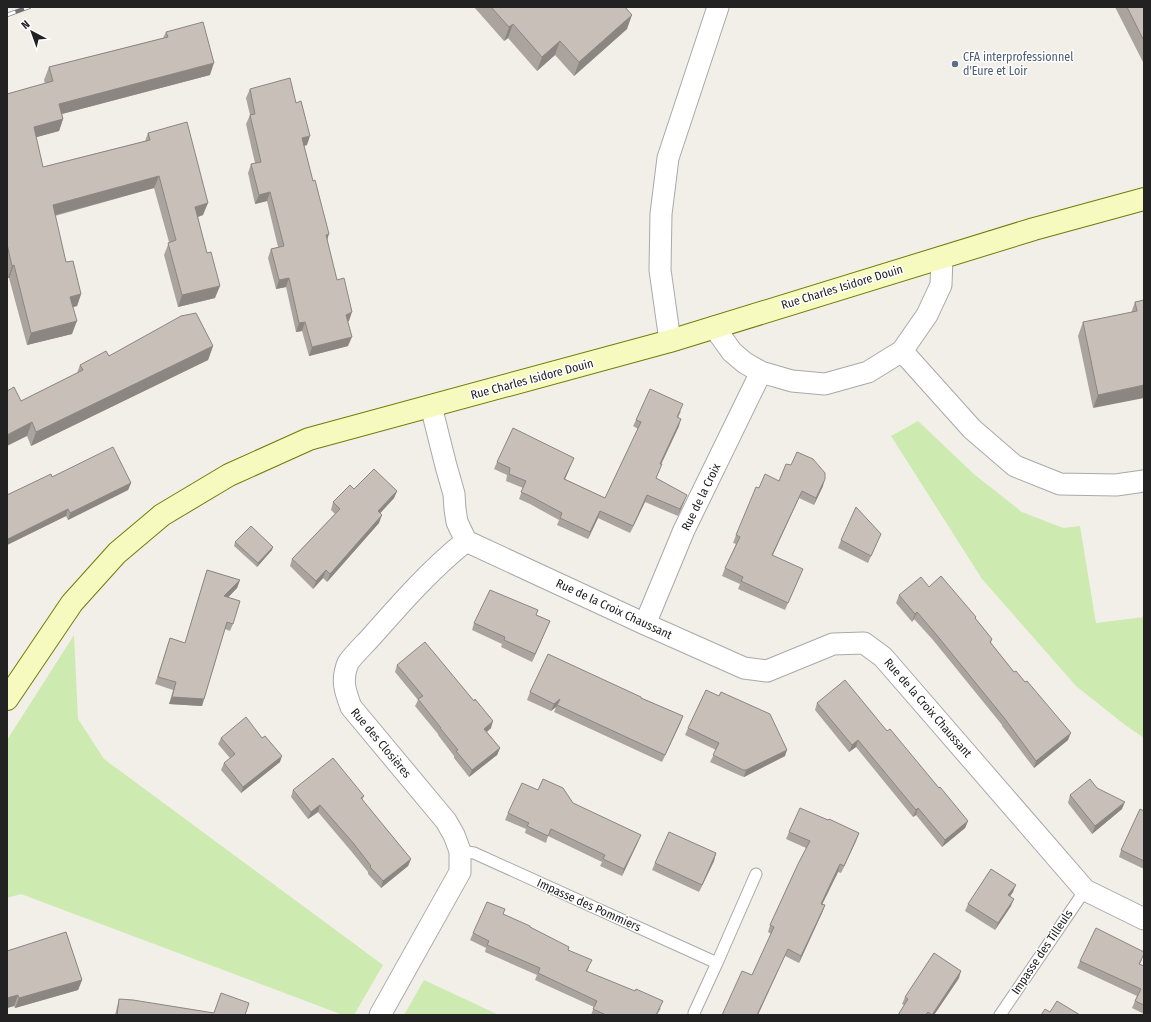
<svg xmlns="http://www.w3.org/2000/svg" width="1151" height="1022" viewBox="0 0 1151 1022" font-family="'Fira Sans Condensed',sans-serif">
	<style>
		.grass { fill: #cdebb0 }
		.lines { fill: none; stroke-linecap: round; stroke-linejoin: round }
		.lane-casing { stroke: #a9a9a9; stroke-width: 13 }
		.street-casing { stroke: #a9a9a9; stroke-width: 23 }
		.secondary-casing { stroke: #707d05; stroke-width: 24 }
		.lane { stroke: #fff; stroke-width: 11 }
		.street { stroke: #fff; stroke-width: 21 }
		.secondary { stroke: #f7fabf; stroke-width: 22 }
		.rail-casing { stroke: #707070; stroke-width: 4.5 }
		.rail { stroke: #fff; stroke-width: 3; stroke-dasharray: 9; stroke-linecap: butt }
		.wall { fill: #aba49e }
		.shaded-wall { fill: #8b8681 }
		.building { fill: #c7bfb8; stroke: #8b8681 }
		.service-dot { fill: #5c6f8a; stroke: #fff; stroke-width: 1.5 }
		.labels { text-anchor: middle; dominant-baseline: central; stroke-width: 3; stroke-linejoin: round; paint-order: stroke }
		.service-label { font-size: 12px; fill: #4e5e75; stroke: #fff; text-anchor: start }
		.street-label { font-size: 12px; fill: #222; stroke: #fff }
	</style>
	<rect width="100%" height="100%" fill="#f2efe9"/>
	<path class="grass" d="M918,421L975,475L1022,512L1063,528L1080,526L1096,623L1144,617V738L1125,725L1076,686L982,579L891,436Z
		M74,635L78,719L104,759L383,965L354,1015H343L21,894L7,898V740Z
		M424,980L499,1015H404Z"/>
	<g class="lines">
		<g class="lane-casing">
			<path id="lane" d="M460,851L474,853L717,963L756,874
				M694,1013L717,963
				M1000,1015L1085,890"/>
		</g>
		<g class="street-casing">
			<path id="street" d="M714,327L732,352L745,363L761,372L792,381L825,384L868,372L902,351L927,315L941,285L942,257
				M670,341L660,270L661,214L668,158L718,7
				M902,351L972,429L1015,466L1060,484L1116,485L1144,481
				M431,406L446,466L454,494L455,509L457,522L466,541
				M466,541L645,624L744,668L767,671L833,644L864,643L883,657L1085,890L1144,919
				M645,624L684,530L761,372
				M380,1015L460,872V851L454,835L446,821L351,707C345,691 341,680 348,663C352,656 366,643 372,636C402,602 431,569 466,541"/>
		</g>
		<g class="secondary-casing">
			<path id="secondary" d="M7,699L72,603L117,553L162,515L229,475L309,439L670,341L1034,229L1144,199"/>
		</g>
		<use href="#lane" class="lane"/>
		<use href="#street" class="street"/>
		<use href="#secondary" class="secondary"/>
		<g class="rail-casing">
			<path id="rail" d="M7,15L29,7"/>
		</g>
		<use href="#rail" class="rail"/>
	</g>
	<path class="wall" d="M474,7H625L627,29L574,76L555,55L537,71L508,38L504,41Z
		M1115,7H1144V64Z
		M166,32L210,75L62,114L63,119L59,131L36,137L43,167L145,141L148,133L203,215L198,217L215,298L178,307L164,255L169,242L154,188L55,216L66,262L81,294L77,306L73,307L72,334L27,345L9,278H8L7,275V94L45,84L44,80L49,67L163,38Z
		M250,89L307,145L304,146L337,280L349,321H348V346L309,356L302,331L296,332L286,287L276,289L268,258L271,249L278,247L267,201L255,204L248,173L251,164L255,163L246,124L250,115L246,98Z
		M1144,300L1093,408L1078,336L1083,322L1131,313L1135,302Z
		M213,346L208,360L31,446L27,436L21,401L77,373L80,365L109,356Z
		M681,411L678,418L679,426L661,464L659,471L656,478L684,502L678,516L645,502L630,533L598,518L588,539L557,525L559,520L530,504L519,499L523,488L506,481L507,475L494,469L497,462L571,465L565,479L605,498L638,429L633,426L636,420Z
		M52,477L131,483L128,490L68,520L66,516L7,545V495Z
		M823,486L814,505L799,498L773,555L800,576L785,610L738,589L740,584L722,576L725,568L736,544L733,543L736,535L759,488Z
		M354,489L397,491L394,498L380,513L379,523L327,582L323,578L313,589L290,566L292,559L335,514L331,510L333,502Z
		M841,540L878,541L868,563L838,548Z
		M235,542L272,550L257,567L234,546Z
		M207,570L240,580L237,588L228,597L233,624L230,631L225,629L202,706L169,704L173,690L155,684L170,638L185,643Z
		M929,587L976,619L992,639L991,643L1068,740L1034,768L1002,726V725L933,640L914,619L912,622L896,603L899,595Z
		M537,615L550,621L547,628L532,662L501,647L502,644L472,630L474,623Z
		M397,665L491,728L487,732L500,748L497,755L469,777L454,758V756L438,735V734L415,706L418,700L395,672Z
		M530,692L641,698L683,716L662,762L554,712L556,707L551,711L527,700Z
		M817,703L887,731L939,788L968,821L965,828L942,847L916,815L913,817L856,747L849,752L815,710Z
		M688,728L785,756L744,777L741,776L710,762L716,750L685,735Z
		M221,738H262L280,762L241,793L221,770L224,763L230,758L218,744Z
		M1097,788L1122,809L1092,834L1068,803L1070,795Z
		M293,790L364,796L362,800L411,859L408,866L381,888L368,874V872L351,851L318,812L308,819L291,797Z
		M538,790L573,803L638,842L622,876L600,866L602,862L548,836L546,843L525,833L526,829L505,820L508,813Z
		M1144,811V869L1119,857L1121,850Z
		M789,832L856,841L841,873L838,872L822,904L825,905L822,913L799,963L785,956L752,975L771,934L768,932L770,925L806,848L786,839Z
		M716,853L714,861L699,892L652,870L655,863Z
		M1013,892L1010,896L1011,906L995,930L965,911L968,904Z
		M503,914L530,927L568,950L589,967L587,972L661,1008L657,1015H591L594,1007L535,980L537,975L485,952L486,948L470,940L473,933Z
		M7,951L82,980L78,990L15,1008L14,1006L7,1008Z
		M1142,960L1140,964L1144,966V1014L1132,1008L1137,996L1077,968L1080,961Z
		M959,978L934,1015H898L904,1005L902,1004L905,997Z
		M119,999L214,1013L245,1015H115Z"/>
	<path class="shaded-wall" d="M632,15L627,29L574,76L579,62Z
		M513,24L508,38L504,41L509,27Z
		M560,41L555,55L537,71L542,57Z
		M214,63L210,75L54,116L59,104Z
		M63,119L59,131L30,139L34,127Z
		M310,136L307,145L299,147L302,138Z
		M159,176L154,188L48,217L53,205Z
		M270,192L267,201L255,204L259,195Z
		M208,203L203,215L191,219L195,207Z
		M329,234L326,244V235Z
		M14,265L9,278H8L12,266Z
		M289,278L286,287L276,289L279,280Z
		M220,286L215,298L178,307L182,295Z
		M81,294L77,306L66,309L70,297Z
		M352,312L349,321L343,324L346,315Z
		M77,321L72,334L27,345L31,333Z
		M305,322L302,331L296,332L299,323Z
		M352,337L348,346L309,356L312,347Z
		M213,346L208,360L31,446L36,432Z
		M1144,385V398L1093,408L1098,395Z
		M681,419L679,426L658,471L660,464Z
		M32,422L27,436L7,446V435Z
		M574,458L562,486L564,479Z
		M825,479L823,486L814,505L816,498Z
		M131,483L128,490L68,520L70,513Z
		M397,491L394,498L375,519L378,511Z
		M802,491L799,498L769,562L772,555Z
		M647,495L645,502L630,533L633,526Z
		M687,495L678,516L680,509Z
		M68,509L66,516L7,545V542L8,539Z
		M600,511L598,518L588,539L590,532Z
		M382,515L379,523L327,582L330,574Z
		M273,547L272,550L257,567L258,563Z
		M326,570L323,578L313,589L316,581Z
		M240,580L237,588L222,604L224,596Z
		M917,612L914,619L912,622L915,614Z
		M550,621L547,628L532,662L535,654Z
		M172,697L204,699L202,706L169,704Z
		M560,699L556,707L551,711L554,704Z
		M683,716L680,724L662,762L665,755Z
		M493,721L491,728L482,736L484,729Z
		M1071,733L1068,740L1034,768L1036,761Z
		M858,740L856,747L849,752L852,745Z
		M500,748L497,755L469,777L472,770Z
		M787,750L785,756L744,777L746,770Z
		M282,756L280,762L241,793L243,787Z
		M1125,802L1122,809L1092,834L1095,826Z
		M320,805L318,812L308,819L311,812Z
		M918,808L916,815L913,817L916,810Z
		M968,821L965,828L942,847L945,840Z
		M859,833L856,841L841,873L844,866Z
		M641,835L638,842L622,876L624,869Z
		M716,853L714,861L699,892L702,885Z
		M411,859L408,866L381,888L383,881Z
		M840,864L838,872L819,911L821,904Z
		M1016,885L1013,892L1006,902L1008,895Z
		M1014,899L1011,906L995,930L998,923Z
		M825,905L822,913L799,963L801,956Z
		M788,949L785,956L758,1015H757Z
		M961,971L959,978L934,1015H932Z
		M82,980L78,990L15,1008L19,998Z
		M18,995L14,1006L7,1008V998Z"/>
	<path class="building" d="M491,7H625L632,15L579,62L560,41L542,57L513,24L509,27Z
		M1127,7H1144V41Z
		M203,22L214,63L59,104L63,119L34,127L43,167L150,140L148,133L187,122L208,203L195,207L207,253L211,252L220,286L182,295L168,243L176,240L159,176L53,205L66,262L73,261L81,294L70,297L77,321L31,333L14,265L12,266L7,244V94L53,81L49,67L168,37L166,32Z
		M290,78L296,103L301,101L310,136L302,138L313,181L315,180L329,234L326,235L337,280L344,278L352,312L346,315L352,337L312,347L305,322L299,323L289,278L279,280L271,249L284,246L270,192L259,195L251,164L261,162L250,115L255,114L250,89Z
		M1144,300V385L1098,395L1083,322L1137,311L1135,302Z
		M196,313L213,346L36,432L32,422L7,435V391L14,387L21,401L83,370L80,365L106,351L109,356L181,316Z
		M650,389L683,404L677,417L681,419L660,464H662L656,478L687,495L680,509L647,495L633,526L600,511L590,532L560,518L562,513L532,497L521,492L526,481L509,474L510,468L497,462L513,428L574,458L564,479L605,498L641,422L636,420Z
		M113,447L131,483L70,513L68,509L8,539L7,537V495L51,474L52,477Z
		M797,452L813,459L825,473V479L816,498L802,491L772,555L803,569L788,603L741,581L743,577L725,568L740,537L736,535L756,487L759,488L765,474L779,481L786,464L791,465Z
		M374,469L397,491L378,511L382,515L330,574L326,570L316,581L292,559L340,509L333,502L350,485L354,489Z
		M856,507L881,534L871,556L841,540Z
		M251,526L273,547L258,563L235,542Z
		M207,570L240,580L224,596L240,601L233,624L227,622L204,699L172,697L176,682L158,677L170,638L185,643Z
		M941,576L976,617L975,618L992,639L990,642L1014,672L1016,671L1025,682L1027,681L1071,733L1036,761L1005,719L935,633L917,612L915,614L899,595L921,577L929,587Z
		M490,590L538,610L536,615L550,621L535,654L504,640L505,637L474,623Z
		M425,642L474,701L475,699L493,721L484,729L500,748L472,770L456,751L458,750L440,728H441L418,699L423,696L397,665Z
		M548,654L641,697V698L683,716L665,755L557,705L560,699L554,704L530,692Z
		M845,680L887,731L890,729L939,788L940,787L968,821L945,840L918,808L916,810L858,740L852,745L817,703Z
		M706,690L719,696L721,692L770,714L787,750L746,770H743L713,755L719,743L688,728Z
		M246,717L262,738L265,736L282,756L243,787L224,763L235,754L221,738Z
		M333,758L364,796L361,798L411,859L383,881L370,867L371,866L354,844L320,805L311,812L293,790Z
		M543,779L563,788L573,803L641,835L624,869L603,859L605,855L551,829L548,836L527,826L529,823L508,813L522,783L538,790Z
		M1090,779L1097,788L1125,802L1095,826L1070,795Z
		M800,808L828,820L829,819L859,833L844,866L840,864L821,904L825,905L801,956L788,949L757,1015H722L742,971L752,975L774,927L770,925L798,864L810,841L789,832Z
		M1140,809L1144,811V861L1121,850Z
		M669,832L716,853L702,885L655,863Z
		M991,869L1016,885L1008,895L1014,899L998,923L968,904Z
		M487,902L505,909L503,914L530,926V927L569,947L568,950L592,960L586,971L635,991L636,989L663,1001L656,1015H606L593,1009L597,1001L538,973L540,968L487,945L489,941L473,933Z
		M1096,928L1144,952V954L1139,964L1144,966V1005L1135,1001L1141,989L1080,961Z
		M66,932L82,980L19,998L18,995L7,998V951Z
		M934,953L961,971L932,1015L928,1012L925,1015H898L908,999L905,997Z
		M221,993L249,1003L245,1015H117L119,999L133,1000L214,1013Z
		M1057,1001L1080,1015H1041L1045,1009L1050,1012Z"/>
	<circle class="service-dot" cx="955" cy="64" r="4"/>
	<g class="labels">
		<g class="service-label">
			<text x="963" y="57">CFA interprofessionnel<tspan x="963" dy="14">d'Eure et Loir</tspan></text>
		</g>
		<g class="street-label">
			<text transform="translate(842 287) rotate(-17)">Rue Charles Isidore Douin</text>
			<text transform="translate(532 379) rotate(-15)">Rue Charles Isidore Douin</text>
			<text transform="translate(701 497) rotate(-64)">Rue de la Croix</text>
			<text transform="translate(614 609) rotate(25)">Rue de la Croix Chaussant</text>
			<text transform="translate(928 708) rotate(49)">Rue de la Croix Chaussant</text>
			<text transform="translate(381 743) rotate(50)">Rue des Closières</text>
			<text transform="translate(589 905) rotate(24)">Impasse des Pommiers</text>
			<text transform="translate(1042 952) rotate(-56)">Impasse des Tilleuls</text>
		</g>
	</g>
	<rect width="1151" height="1022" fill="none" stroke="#222222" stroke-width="16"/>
	<g transform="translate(32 32) rotate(319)" stroke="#ffffff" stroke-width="3" paint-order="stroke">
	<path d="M0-3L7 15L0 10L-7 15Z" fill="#222222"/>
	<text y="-6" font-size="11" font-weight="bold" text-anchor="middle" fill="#222222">N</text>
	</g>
</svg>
